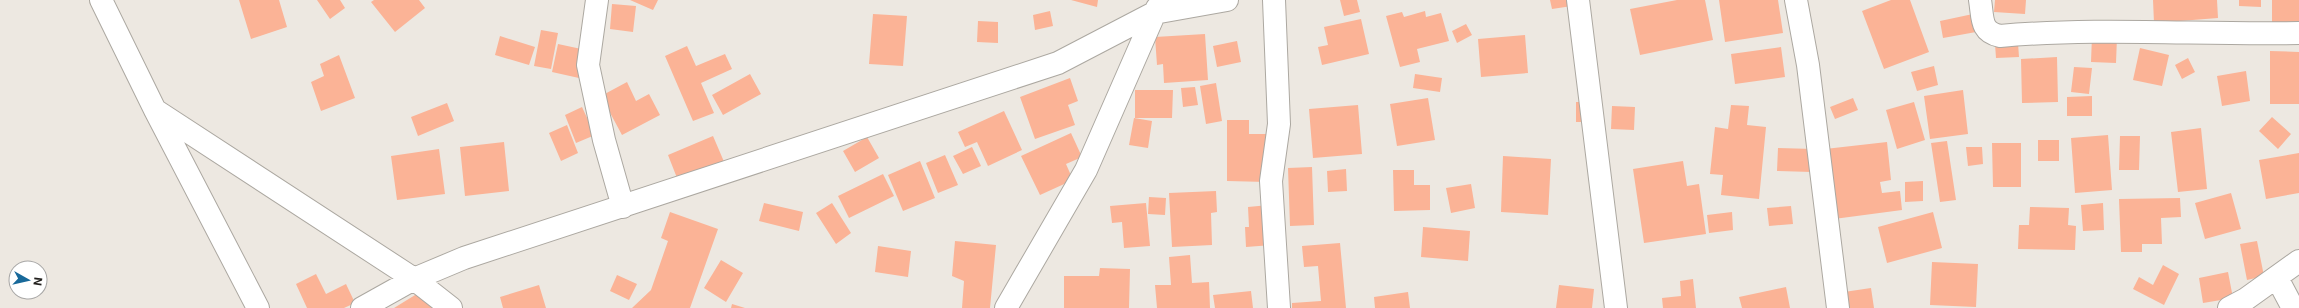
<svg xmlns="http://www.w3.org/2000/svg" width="2299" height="308" viewBox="0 0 2299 308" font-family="Inter,sans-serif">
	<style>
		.building { fill: #fbb396 }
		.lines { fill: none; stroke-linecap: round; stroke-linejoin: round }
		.minor-casing { stroke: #aca8a1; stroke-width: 24 }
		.minor { stroke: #fff; stroke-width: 22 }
	</style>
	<rect width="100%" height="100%" fill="#ede8e1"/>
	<path class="building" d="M239,0H279L287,27L251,39Z
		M317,0H340L345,8L330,19Z
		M374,0H419L425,8L395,32L371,2Z
		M630,0H658L653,10Z
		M1071,0H1098L1097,7Z
		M1340,0H1357L1360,12L1344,16Z
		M1550,0H1571L1572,6L1552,9Z
		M1677,0H1705L1713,40L1640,55L1630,9Z
		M1719,0H1778L1783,33L1725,42Z
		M1891,0H1910L1929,52L1884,69L1862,11Z
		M1995,0H2026L2025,14L1994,12Z
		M2153,0H2217L2218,18L2154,23Z
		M2239,0H2261V7L2239,6Z
		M2272,0H2299V28H2272Z
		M612,4L636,6L633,32L610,29Z
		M1050,11L1053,26L1035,30L1033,15Z
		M1425,11L1426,17L1441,13L1449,41L1417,49L1420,62L1400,67L1386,16L1402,12L1404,17Z
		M873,14L907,16L903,66L869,64Z
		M1973,14L1976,32L1943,38L1940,21Z
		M1361,19L1369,54L1322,65L1318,47L1328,45L1324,27Z
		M978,21L998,22V43L977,42Z
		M1466,24L1472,35L1457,43L1452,31Z
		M541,30L558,33L551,69L534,66Z
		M1205,34L1208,80L1164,83L1163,64L1157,65L1155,37Z
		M1525,35L1528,73L1481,77L1478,39Z
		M500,36L535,47L529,65L495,55Z
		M2092,36L2117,37L2116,63L2091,62Z
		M1237,41L1241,62L1217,67L1213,46Z
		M2018,43L2019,57L1996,58L1995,44Z
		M558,44L586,50L579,78L552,72Z
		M687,46L696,66L725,54L732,69L701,83L714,113L693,121L665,56Z
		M1781,47L1785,77L1735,84L1731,54Z
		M2140,48L2169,55L2162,86L2133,80Z
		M2270,51L2299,52V104H2270Z
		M339,55L355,98L321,111L311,82L324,76L320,64Z
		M2057,57L2058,102L2022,103L2021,59Z
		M2188,58L2195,72L2182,79L2175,65Z
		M1934,66L1938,85L1917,91L1911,72Z
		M2074,67L2092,68L2089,94L2071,92Z
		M2246,71L2250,101L2222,106L2217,76Z
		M750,74L761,94L723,115L712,95Z
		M1415,74L1442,78L1440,92L1413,88Z
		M1070,78L1078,101L1068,105L1075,125L1035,139L1020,97Z
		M627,82L636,101L649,94L660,115L622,135L601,96Z
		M1216,83L1222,121L1206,124L1200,86Z
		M1195,87L1198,105L1183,107L1181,88Z
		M1135,90H1173L1172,118H1135Z
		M1963,90L1968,134L1930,139L1924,96Z
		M2092,96V116H2067V97Z
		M1428,98L1435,140L1397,146L1390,104Z
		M1853,98L1858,110L1835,119L1830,107Z
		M1576,102H1588L1589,122H1576Z
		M1914,102L1925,140L1897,149L1886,110Z
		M447,103L454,121L418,136L411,117Z
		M1358,105L1362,154L1313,158L1309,109Z
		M1731,105L1749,106L1747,125L1766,127L1759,199L1721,195L1723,175L1710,174L1715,127L1728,129Z
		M1612,106L1635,107L1634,130L1611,129Z
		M582,107L595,135L576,143L565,115Z
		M1004,111L1022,150L988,166L977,142L965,147L958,132Z
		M2272,117L2291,134L2278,149L2259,131Z
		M1134,118L1152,121L1148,148L1129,145Z
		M1227,120H1249V134H1268L1267,182L1227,181Z
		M567,125L578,153L561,161L549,133Z
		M2201,128L2207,189L2178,192L2171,132Z
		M1071,133L1082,157L1066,164L1073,180L1040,195L1021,156Z
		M2108,135L2112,190L2075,193L2071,138Z
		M713,136L725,164L679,183L668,155Z
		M2120,136H2140L2139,170H2119Z
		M867,137L879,158L855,172L843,151Z
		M2038,140H2059V161H2038Z
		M1947,141L1956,200L1940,202L1931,143Z
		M504,142L509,191L465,196L460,147Z
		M1887,142L1891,180L1880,182L1882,193L1900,191L1902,210L1834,219L1825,149Z
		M1992,143H2021V187H1993Z
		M972,147L981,166L963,174L953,156Z
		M1966,147H1982L1983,164L1968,166Z
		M1778,148L1814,149L1812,172L1777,171Z
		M439,149L445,194L397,200L391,156Z
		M2299,153V193L2266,199L2259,160Z
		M945,155L958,185L938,193L926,163Z
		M1503,156L1551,159L1548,215L1501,212Z
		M920,161L935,198L903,211L888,175Z
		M1683,161L1687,186L1699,184L1706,234L1644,243L1633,169Z
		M1312,167L1314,225L1290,226L1288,168Z
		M1346,169L1347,191L1328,192L1327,171Z
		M1393,170H1414V185H1430V210L1394,211Z
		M883,174L894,196L849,218L838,196Z
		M1923,181V201L1905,202V182Z
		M1471,184L1475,208L1451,213L1446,188Z
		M1216,191L1217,212L1211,213L1212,245L1172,247L1169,193Z
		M2231,193L2241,229L2205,239L2195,203Z
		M1149,197L1166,198L1165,215L1148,214Z
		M2180,198L2181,217L2161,218L2162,244H2142V252H2121L2119,199Z
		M764,203L803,212L799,231L759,221Z
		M832,203L851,233L836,244L816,213Z
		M1146,203L1150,246L1124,248L1122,222L1112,223L1110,206Z
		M2103,203L2104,230L2083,231L2081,205Z
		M1269,205L1272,245L1246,247L1245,227H1249L1248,207Z
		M1791,206L1793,224L1769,226L1767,208Z
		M2030,207L2069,208L2068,225L2076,226L2075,250L2018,249L2019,225H2029Z
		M670,212L718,229L690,308H632L651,290L668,241L661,238Z
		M1732,212L1733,230L1709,233L1707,215Z
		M1933,212L1942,248L1887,263L1878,227Z
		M1423,227L1470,231L1468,261L1421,257Z
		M955,241L996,245L990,308H962L964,281L952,276Z
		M2257,241L2264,276L2247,280L2240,244Z
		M1340,243L1346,308H1292V303L1321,301L1318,266L1304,267L1302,246Z
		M878,246L911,251L908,277L875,272Z
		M1190,255L1192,283L1209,282L1210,308H1157L1155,285H1171L1169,257Z
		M721,260L743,273L726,302L704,288Z
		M1932,262L1978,264L1976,307L1930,305Z
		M2163,265L2179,274L2164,305L2133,289L2139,277L2153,285Z
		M1100,268L1130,269L1129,308H1064V276H1099Z
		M2228,272L2233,298L2203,303L2199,278Z
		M316,274L326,294L346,284L355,303L344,308H307L296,284Z
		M617,275L637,284L629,300L610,291Z
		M1693,279L1696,308H1663L1662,298L1681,296L1680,281Z
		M539,285L546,308H503L500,297Z
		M1559,285L1594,289L1592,308H1556Z
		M1786,287L1790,308H1742L1739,297Z
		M1871,288L1874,308H1846L1844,292Z
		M1251,291L1253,308H1215L1213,295Z
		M420,292L438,308H394Z
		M1408,292L1410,308H1375L1374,297Z
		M732,304L745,308H731Z"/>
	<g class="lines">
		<g class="minor-casing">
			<path id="minor" d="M101,0L155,110L258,308
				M597,0L588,65L604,140L623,207
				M1274,0L1279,124L1271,181L1279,308
				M1578,0L1616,308
				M1796,0L1808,65L1838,308
				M1980,0C1983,18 1980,32 2000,36C2100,27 2199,35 2299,33
				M155,110L414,279L451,308
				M2277,278L2293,308
				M362,308L414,279L464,258L1058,63L1154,13L1227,0
				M1006,308L1086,170L1157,8
				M2229,308L2246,299L2299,261"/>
		</g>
		<use href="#minor" class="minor"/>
	</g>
	<g transform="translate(28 280) rotate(98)"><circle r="19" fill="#ffffff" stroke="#a7a6a5"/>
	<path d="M0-3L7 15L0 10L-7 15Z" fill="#18699a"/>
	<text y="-6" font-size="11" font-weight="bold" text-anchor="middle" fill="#22201d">N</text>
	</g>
</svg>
